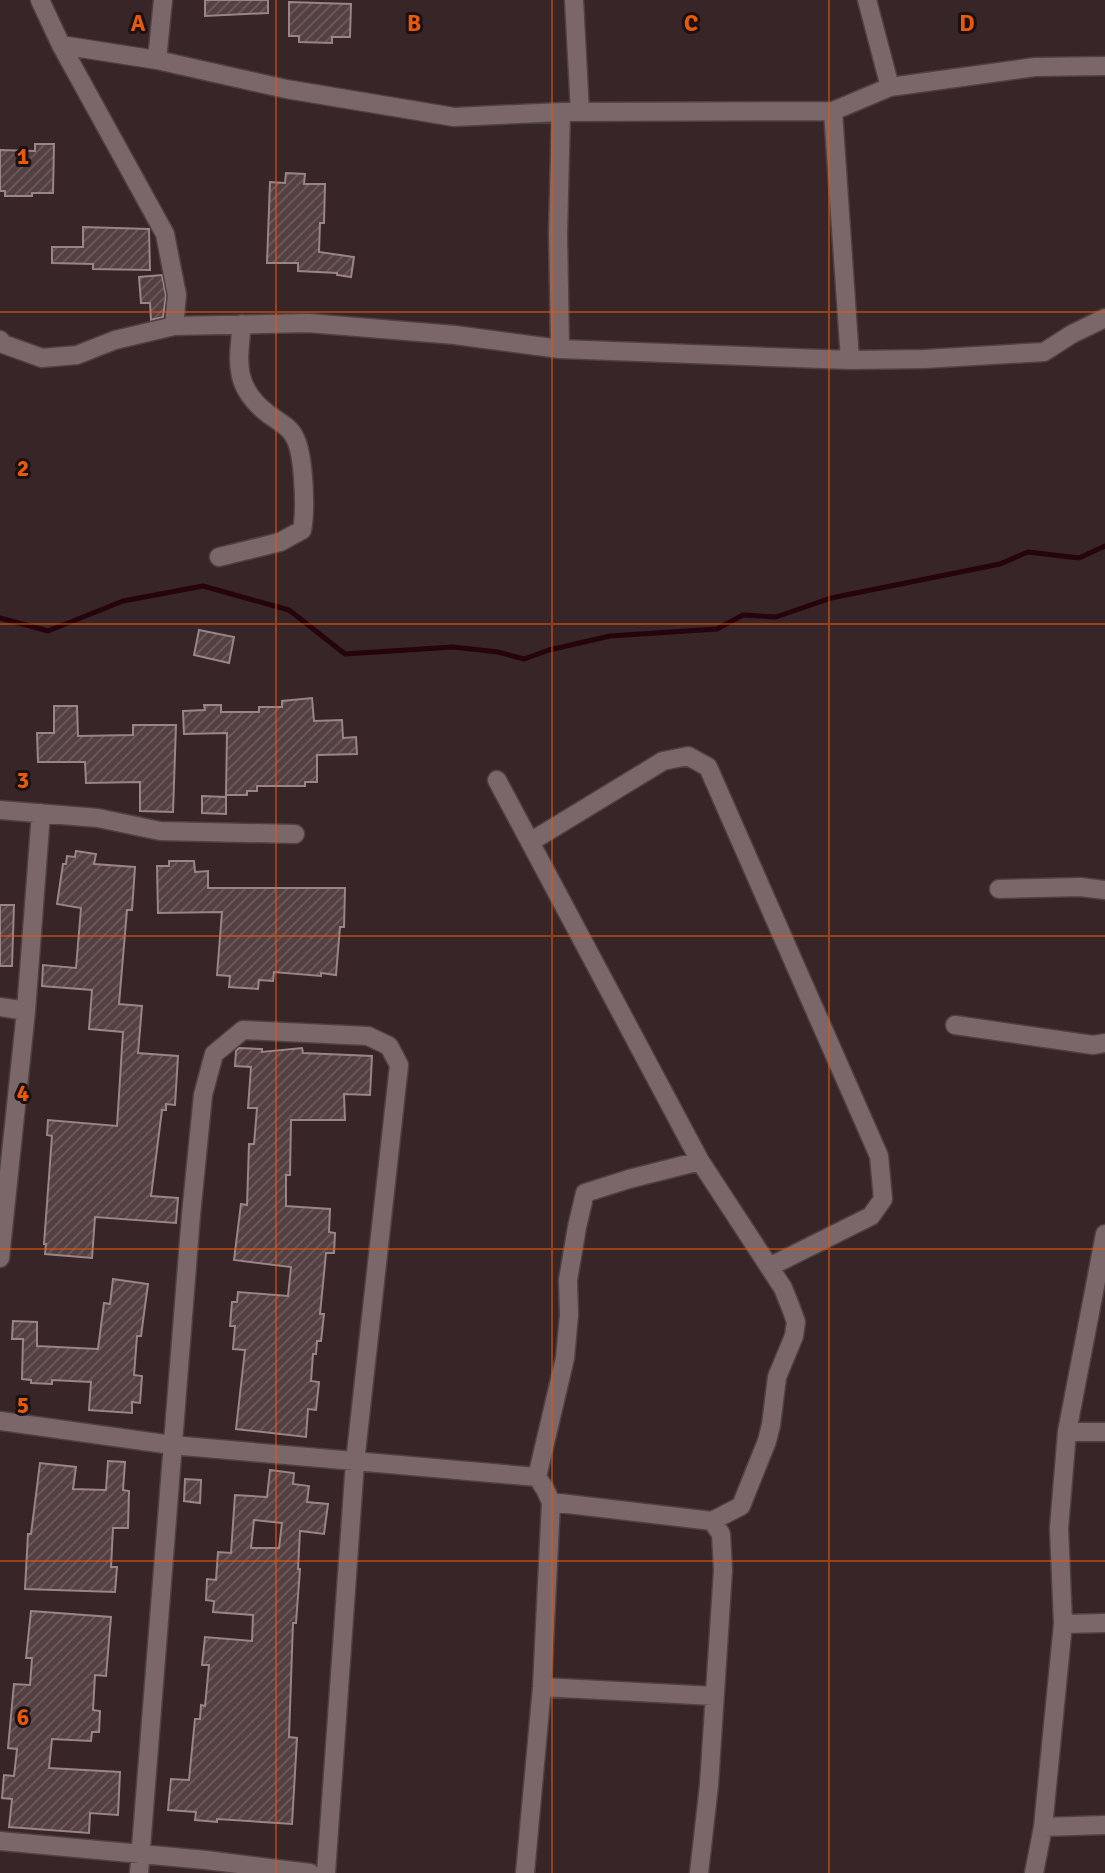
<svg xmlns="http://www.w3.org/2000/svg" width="1105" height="1873" viewBox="0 0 1105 1873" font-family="Signika,sans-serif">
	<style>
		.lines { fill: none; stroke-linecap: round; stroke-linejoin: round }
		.stream { stroke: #25040b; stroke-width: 5 }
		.building { fill: url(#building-hatch); stroke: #9a8486; stroke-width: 2; fill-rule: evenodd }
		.minor-casing { stroke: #4f4042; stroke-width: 21 }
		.minor { stroke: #7b6769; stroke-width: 18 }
		.grid { fill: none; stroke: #e8590c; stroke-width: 2; stroke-opacity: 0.55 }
		.grid-label { font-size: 23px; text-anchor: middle; font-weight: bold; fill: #e8590c; stroke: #191112; stroke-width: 6; stroke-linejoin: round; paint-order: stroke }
	</style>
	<defs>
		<pattern id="building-hatch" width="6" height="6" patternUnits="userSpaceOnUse" patternTransform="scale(1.75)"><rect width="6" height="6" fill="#544043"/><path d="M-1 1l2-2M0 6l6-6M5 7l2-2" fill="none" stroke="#6d5b5e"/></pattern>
	</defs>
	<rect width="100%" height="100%" fill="#372527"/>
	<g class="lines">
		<path class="stream" d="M0,618L48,631L123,601L203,586L289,610L345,654L453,647L498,652L524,659L549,650L610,636L717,629L743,615L776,617L831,598L1000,564L1028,552L1079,558L1105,546"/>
	</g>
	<path class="building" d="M205,0H268V13L205,16Z
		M289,2L351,4L350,37H332V43L299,42V36H289Z
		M35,144H54L53,193H32V196H5V191H0V150L35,151Z
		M286,173L305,174L304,184H325L324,223H320L319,252L354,257L351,277L337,275V273L298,271V263H267L270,182L285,183Z
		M83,227L149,229L150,270L93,269V264L52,263V247H83Z
		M162,275L166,296L163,317L151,320L150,303H141L139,277Z
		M199,630L234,637L229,663L194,655Z
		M312,698L314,721L342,720L343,738L356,737L357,754L317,755V782H305V786H257V791H247V795H226L227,733L184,734L183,711L205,710L204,705H221V712H259V707H282V701Z
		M54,706H77L78,736L133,735V725H176L173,812L140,811V782L86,783L85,762H38L37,733H54Z
		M202,796L226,797V814L202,813Z
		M76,851L96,854L94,864L135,867L132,910H127L119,1004L142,1006L138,1053L178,1056L175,1105L166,1104V1110H162L151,1196L178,1198L176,1223L95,1217L92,1258L45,1254L46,1244H44L52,1136L47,1135L48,1120L117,1126L123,1032L89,1029L92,990L42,986L43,965L76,968L81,908L57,904L63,864H66L67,856L75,857Z
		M169,861H194L195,872L208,871V888H345L344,927H340L336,975L321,973V976L274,972L273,981L259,980L258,989L229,987L230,976L217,975L222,912L158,913L157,866H169Z
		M0,905H14L12,966H0Z
		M239,1048L262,1049V1052L302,1048L303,1053L372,1056L370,1095L344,1094L345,1120H291L290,1175H286V1206L330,1209L329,1232L335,1233L334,1253H326L320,1314H324L321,1341H317L316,1354H313L311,1381L319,1382L316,1410L308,1409L306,1437L236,1429L245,1350L233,1349L235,1326H230L232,1302H237L238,1292L288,1296L291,1267L234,1260L241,1204L247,1205L249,1144H254L257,1108H248L251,1067L235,1066L236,1051Z
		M113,1279L148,1284L141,1336H137L134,1375L142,1376L140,1403L132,1402V1413L89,1410L91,1382L52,1380V1384L31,1383V1380L22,1379L23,1339H12L13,1321L37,1322V1346L98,1349L104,1303L110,1304Z
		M108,1461L125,1462L123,1490L129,1491L128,1528H113L111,1567H117L115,1592L25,1589L28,1534H31L40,1463L76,1467L73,1489L106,1490Z
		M270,1470L294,1473L293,1484L309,1486L307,1502L328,1504L324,1534L300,1531L298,1569H300L296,1623H293L289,1737L297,1738L292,1824L217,1819V1822L195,1820L196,1812L168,1810L171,1779L189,1780L195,1719H200L201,1705L205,1706L209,1665H202L205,1637L252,1641L253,1615L213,1612L214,1601L206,1600L207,1579L216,1580L218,1552L231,1553L235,1495L267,1497ZM254,1520L282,1523L279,1548H251Z
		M185,1479L201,1480L200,1503L184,1501Z
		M31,1611L111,1617L106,1676L95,1675L93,1710L100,1711L99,1732H92L91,1741L52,1739L49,1768L120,1772L118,1815L90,1813L89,1833L9,1827L12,1799L2,1798L4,1775L14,1776L17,1749L8,1748L14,1684L30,1685L32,1658H26Z"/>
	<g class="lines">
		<g class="minor-casing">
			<path id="minor" d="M40,0L61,45L165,234L177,295L174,326
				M574,0L580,112
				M867,0L890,87
				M61,45L157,60L286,89L454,117L561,112L833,111L890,87L1035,67L1105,66
				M157,60L163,0
				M833,111L850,360
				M0,340L3,344L42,358L77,355L115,340L174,326L308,323L455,335L560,349L558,233L561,112
				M560,349L850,360L924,359L1044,352L1072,334L1105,318
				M219,557L280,542L302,530C306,510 304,455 295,438C290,426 277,421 267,413C233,386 238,362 242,324
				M497,780L700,1161L783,1288L791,1308L796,1322L794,1336L777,1377L771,1425L767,1441L741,1506L712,1521
				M0,810L98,818L160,831L295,834
				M530,842L663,761L688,756L708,767L879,1156L883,1199L871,1216L769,1267
				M999,889L1080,887L1105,890
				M0,1007L26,1011
				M955,1025L1093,1045L1105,1043
				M0,1258L26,1011L41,813
				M0,1421L172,1445L537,1477
				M1067,1432H1105
				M551,1502L712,1521L721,1534L723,1570L709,1785L699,1873
				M1063,1624L1105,1623
				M542,1687L714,1696
				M1043,1827L1105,1825
				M0,1841L206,1860L310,1873
				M139,1873L191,1215L203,1095L214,1054L243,1030L368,1036L389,1046L399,1065L355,1462L326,1873
				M525,1873L542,1687L551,1502L545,1489L537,1477L565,1358L569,1315L568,1280L577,1227L585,1193L629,1179L700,1161
				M1034,1873L1043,1827L1063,1624L1059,1528L1067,1432L1105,1234"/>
		</g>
		<use href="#minor" class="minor"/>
	</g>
	<path class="grid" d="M276,0V1873M552,0V1873M829,0V1873M0,312H1105M0,624H1105M0,936H1105M0,1249H1105M0,1561H1105"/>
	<g class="grid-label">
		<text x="138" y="31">A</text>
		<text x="414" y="31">B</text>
		<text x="691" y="31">C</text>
		<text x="967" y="31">D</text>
		<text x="23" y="164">1</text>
		<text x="23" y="476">2</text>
		<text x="23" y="788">3</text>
		<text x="23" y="1101">4</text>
		<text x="23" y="1413">5</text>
		<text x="23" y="1725">6</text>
	</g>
</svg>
